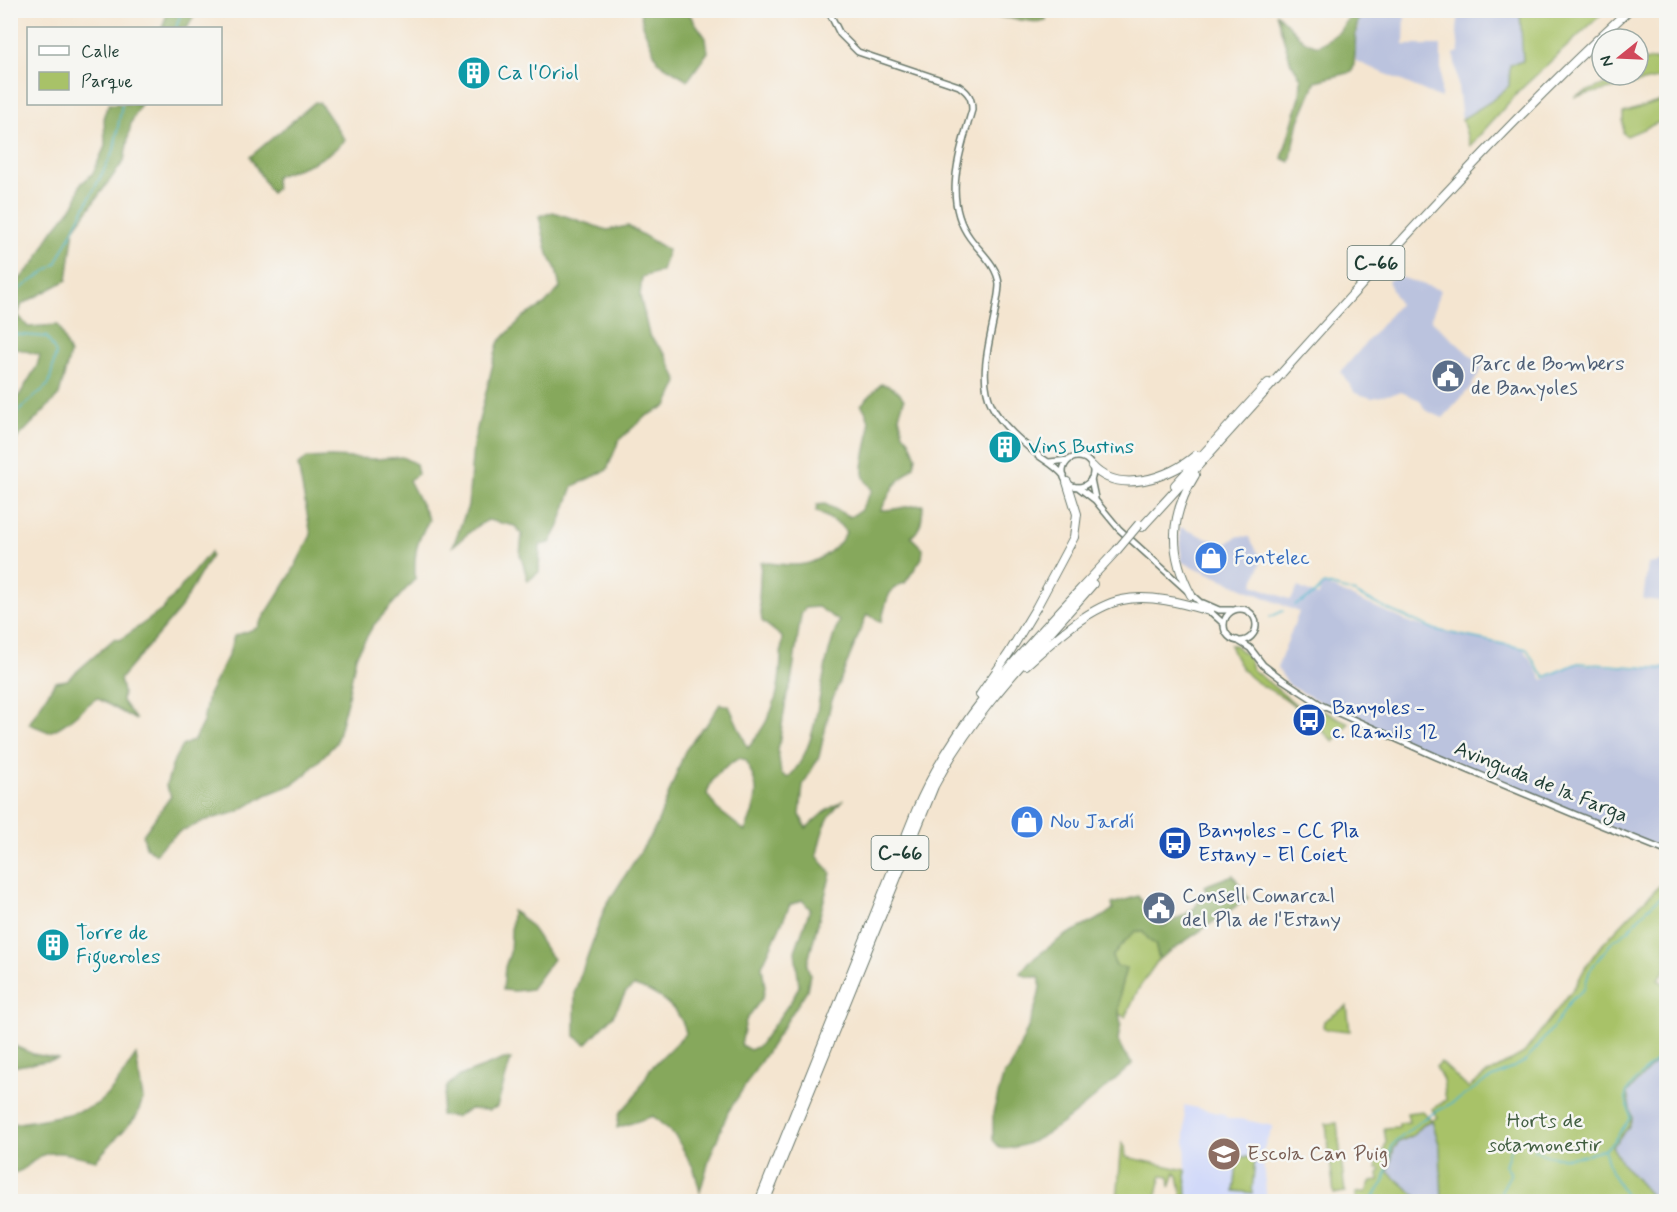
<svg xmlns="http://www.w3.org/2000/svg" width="1677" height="1212" viewBox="0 0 1677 1212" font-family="Mynerve,sans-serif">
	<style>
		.built { fill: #d1d9f9 }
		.industrial { fill: #bbc3de }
		.green { fill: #a8c268; stroke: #64804e; stroke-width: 1.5 }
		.forest { fill: #86a85c; stroke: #527248; stroke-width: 1.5; fill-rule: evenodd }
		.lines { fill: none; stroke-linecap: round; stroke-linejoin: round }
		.stream { stroke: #4cb5cb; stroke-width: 1.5 }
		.tertiary-casing { stroke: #6a786b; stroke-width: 8 }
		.trunk-casing { stroke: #6a786b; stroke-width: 10 }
		.tertiary { stroke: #fff; stroke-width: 5 }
		.trunk { stroke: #fff; stroke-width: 8 }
		.trunk-bridge-casing { stroke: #6a786b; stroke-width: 10; stroke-linecap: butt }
		.trunk-bridge { stroke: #fff; stroke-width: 8 }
		.labels { text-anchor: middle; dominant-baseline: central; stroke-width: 5; stroke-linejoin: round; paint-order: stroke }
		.shield { fill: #f6f6f2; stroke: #60746d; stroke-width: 1.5 }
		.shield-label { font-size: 20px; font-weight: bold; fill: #1f3d34 }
		.culture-label { font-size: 21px; fill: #0d838f; stroke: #f6f6f2; text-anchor: start }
		.service-label { font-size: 21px; fill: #4e5e75; stroke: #f6f6f2; text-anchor: start }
		.shop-label { font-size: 21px; fill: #366cbe; stroke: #f6f6f2; text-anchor: start }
		.transit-label { font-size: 21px; fill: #164399; stroke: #f6f6f2; text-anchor: start }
		.street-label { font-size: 21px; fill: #1f3d34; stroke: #f6f6f2 }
		.park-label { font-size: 21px; fill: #415e41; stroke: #f6f6f2 }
		.education-label { font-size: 21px; fill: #785e54; stroke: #f6f6f2; text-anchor: start }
	</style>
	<rect width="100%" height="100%" fill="#f6f6f2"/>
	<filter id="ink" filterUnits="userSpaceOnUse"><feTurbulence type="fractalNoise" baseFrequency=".0167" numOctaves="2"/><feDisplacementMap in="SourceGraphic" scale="12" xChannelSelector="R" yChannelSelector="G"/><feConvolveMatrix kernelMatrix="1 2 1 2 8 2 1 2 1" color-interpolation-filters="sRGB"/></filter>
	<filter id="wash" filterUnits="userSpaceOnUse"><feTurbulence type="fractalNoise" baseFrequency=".008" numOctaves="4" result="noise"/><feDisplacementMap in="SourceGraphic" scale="24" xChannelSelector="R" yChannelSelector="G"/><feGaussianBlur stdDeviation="1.35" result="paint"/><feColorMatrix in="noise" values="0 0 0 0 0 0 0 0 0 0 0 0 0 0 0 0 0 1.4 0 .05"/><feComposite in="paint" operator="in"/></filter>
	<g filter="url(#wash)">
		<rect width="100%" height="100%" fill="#f4e5d0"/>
		<path class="built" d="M1184,1105L1223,1114L1228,1119H1241L1273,1126L1262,1153L1267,1201H1187Z"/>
		<path class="industrial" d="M1364,11H1405L1404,45H1441V98L1356,61L1355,47L1360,15Z
			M1461,11H1520L1523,61L1511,65L1509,86L1490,102L1462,119L1454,54L1459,52L1457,32L1458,20Z
			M1397,276L1440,290L1431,320L1483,367L1470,388L1443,418L1425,410L1420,400L1401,392L1372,398L1355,393L1341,372L1399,304L1388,281Z
			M1180,527L1223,545L1239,536L1249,537L1262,559L1253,585L1291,600L1298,587L1318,596L1323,584L1413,624L1524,649L1543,680L1573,664L1639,668L1666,667V851L1340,713L1289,685L1277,668L1299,612L1182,562L1180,546Z
			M1666,561V598L1660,601L1643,599L1648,564Z
			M1666,1051V1201H1646L1650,1195L1621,1162L1612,1146L1628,1128L1632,1112L1628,1100L1629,1090Z
			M1432,1121L1440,1147L1442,1201H1433L1428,1197L1422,1201L1388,1172L1394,1148L1399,1142L1409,1138L1425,1123Z"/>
		<path class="green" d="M1520,11H1605L1520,90L1470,146L1462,119L1490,102L1509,86L1510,65L1523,61Z
			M1655,60L1666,64V77L1574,97L1627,75H1638L1639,61Z
			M1666,95V138L1664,125L1662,121L1627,136L1623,133V113L1661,101Z
			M1230,645H1235L1249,658L1252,669L1309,715L1321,710L1349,723L1333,741C1320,729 1297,706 1283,697C1257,683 1242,678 1230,645Z
			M1666,879V969L1658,980L1666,985V1051L1627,1093L1632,1118L1628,1128L1612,1146L1621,1162L1650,1195L1646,1201H1442L1440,1147L1432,1121L1425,1123L1414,1135L1399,1142L1394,1148L1388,1172L1422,1201H1357L1356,1193L1366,1192L1370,1182L1379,1181L1378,1173L1381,1170L1380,1168H1377L1376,1154L1379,1153L1382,1157L1386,1142L1384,1128L1399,1127V1123L1409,1122L1407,1113L1423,1111L1432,1121L1437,1117L1432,1109L1446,1100L1443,1080L1436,1067L1441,1062L1468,1088L1485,1075L1524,1053L1576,985L1586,966L1599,948L1636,909Z
			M1136,931L1143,932L1150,941L1155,944L1159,959L1139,988L1125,1017L1119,1014L1120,990L1126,968L1116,966L1112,957C1119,948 1127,938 1136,931Z
			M1347,1006L1350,1031L1325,1029L1323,1026L1324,1021Z
			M1337,1123L1345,1192L1334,1194L1326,1124Z
			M1122,1142L1125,1147L1126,1157L1186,1170L1187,1201H1183L1178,1176L1175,1172L1170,1188L1169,1176L1162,1175L1155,1201H1117Z
			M1238,1156L1255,1158L1252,1193L1234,1191Z"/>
		<path class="forest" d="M1354,10L1364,11C1350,27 1359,54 1352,72L1316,81L1299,121L1290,162L1282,158L1300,97L1301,78L1291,63L1276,13L1304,41L1318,46L1339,32Z
			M168,11V10L197,11L187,28H162Z
			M687,11L706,38L708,52L688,80L658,62L644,29L640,11Z
			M986,11H1045L1046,20L1037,22L985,15Z
			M315,102L320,103L345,140C325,161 304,166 277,176L275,179L276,189L271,193L250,157Z
			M109,104H141L131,123L124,161L74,229L67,280L22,304L18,315L28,327L58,325L70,354L59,395L11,445V409L37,366L40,355L11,347V286L19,280L36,261L52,232L76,202L80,185L93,173L105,146L104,115Z
			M553,212L607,230L628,226L668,250L662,271L642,277L640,296L649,335L666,355L678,382L667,406L646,416L619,440L607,470L573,486L559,526L550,543L540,545L539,572L528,581L520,554L522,535L515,526L488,520L477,526L453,546L468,506L473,445L498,343L524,316L544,305L560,288L556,269L548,254L539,216Z
			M881,384C890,385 900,391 904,400L899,416L903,433L909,440L916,456L914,466L894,486L881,510C894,511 913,504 923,505C922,518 922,529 911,537L923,549L922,558L905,583C885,588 887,605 881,622L867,614L831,703L819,757L803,785L800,815L806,828L824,812L844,800C826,814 821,834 817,855C821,863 827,866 831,873L807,965L810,974L807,990L728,1112L710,1157L700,1192L694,1169L676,1137L653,1116L617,1128L619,1114L636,1095L650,1069L686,1033C682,1010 657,992 634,986L626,992L613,1016L586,1044L575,1036V991L605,907L656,827L685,751L702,728L705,727L720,704L729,706L748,748C780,710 780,684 782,637L762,621L759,599L761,562C775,564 792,567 805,564C820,561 841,546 846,532L839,524L816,511L817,505L825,504L850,517L860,511L872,490C868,484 862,478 863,469C864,447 878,424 861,405ZM818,607L839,621C832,639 827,656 824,675C816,710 815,751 788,778L781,773L778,751L787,694L791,683L801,615L805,608ZM739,758L746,760C749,768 753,775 755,783C759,797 751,818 745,831L717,809L707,794C711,776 724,767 739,758ZM802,900L810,909L795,951L799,986L793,998L759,1046L750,1050L741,1045L746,1020L763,997L765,987L762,966L790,905Z
			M331,457L376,459L402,457L416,464L418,474L409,480L429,520C416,542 414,553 415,579L373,626L356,656L347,701L336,743L305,775L293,784L266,795L237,812L207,820L179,832L160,848L156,854L146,847L143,835L171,796L166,786L174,760L182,746L194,740L203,722L208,695L229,654L234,636L257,628L290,576L311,535L298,465L307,458Z
			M210,552L211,556L180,609L120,679L123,692L122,701L136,720L97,698C81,709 67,726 49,732L29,724L55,682L67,680L115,638L120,640L162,610Z
			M1233,875L1248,898L1159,959L1155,944L1150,941L1143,932L1136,931C1127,938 1119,948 1112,957L1116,966L1126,968L1120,990L1119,1014L1121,1023L1118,1040L1123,1052L1133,1064C1104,1088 1038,1155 1000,1148L993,1140V1113L1004,1073L1009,1071C1017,1052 1046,994 1039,977H1028L1020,973L1029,962L1064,936L1102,917L1113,909L1112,904L1138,896L1163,927L1194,909L1206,891L1204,886Z
			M512,911C532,921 539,942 553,959L531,989L515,991L503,990L505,967L510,953Z
			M10,1044L33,1054L59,1059L11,1067Z
			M136,1055L143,1099L136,1117L96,1160C80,1157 59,1149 43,1155C31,1160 24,1173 11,1173V1124C28,1122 85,1113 98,1103C114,1091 124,1072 136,1055Z
			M504,1059H511L497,1107L489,1110L470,1109L455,1117L440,1115L447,1086L460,1076Z"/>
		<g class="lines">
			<path class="stream" d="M176,28L182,10
				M10,296L56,264L114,150L122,104
				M10,332L11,334L47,337L56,353L49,384L10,419
				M1295,605C1307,599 1316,595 1324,584L1353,592L1382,607L1436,630L1527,649L1538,669L1545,677L1578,663L1666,669
				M1270,617L1283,611
				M1661,898L1666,904
				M1604,1149L1611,1172L1630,1202
				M1533,1150H1536C1553,1163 1589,1157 1607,1147C1612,1144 1626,1124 1630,1118C1631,1109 1624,1102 1626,1094C1628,1085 1652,1065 1659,1058L1660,1053L1666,1047
				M1370,1202L1384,1182L1392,1145L1423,1119L1459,1099L1484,1082L1526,1061L1558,1021L1570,1001L1584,989L1590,970L1599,958L1613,941L1629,930L1642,914L1666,892
				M1495,1202L1510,1175V1171L1505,1165L1512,1145"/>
		</g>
	</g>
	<g filter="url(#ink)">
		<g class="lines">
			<g class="tertiary-casing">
				<path id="tertiary" d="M828,10L840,34L858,52L959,86C969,93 972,98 972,110C960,151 942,200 970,238C981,253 997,265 999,284C999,292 997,300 996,307C991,338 977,377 992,406C1001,425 1023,443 1039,456C1048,462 1057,467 1064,476
					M1063 472a15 15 0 1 1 30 0a15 15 0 1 1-30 0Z
					M1049,462L1069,460
					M1091,479L1095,498
					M1078,487L1095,500L1119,529L1224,624
					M1203,603L1219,610H1232
					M1224 625a16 16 0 1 1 32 0a16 16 0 1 1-32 0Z
					M1237,640L1250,648L1263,665L1283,680L1323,706L1437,757L1576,815L1666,851"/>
			</g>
			<g class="trunk-casing">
				<path id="trunk" d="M1092,466C1118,495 1170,478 1196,455
					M1175,485L1268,383
					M1142,527C1303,353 1455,171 1629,10
					M1191,595C1168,552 1170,515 1195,475
					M1026,665C1051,643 1088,607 1122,600C1149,594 1183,603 1209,611
					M980,695L1009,653L1036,608L1074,537L1077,514L1067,482
					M759,1202L916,811C959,709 1043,631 1117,550
					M765,1202L934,786C976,707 1035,651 1093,584"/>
			</g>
			<use href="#tertiary" class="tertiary"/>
			<use href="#trunk" class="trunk"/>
			<g class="trunk-bridge-casing">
				<path id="trunk-bridge" d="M1117,550L1139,524"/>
			</g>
			<use href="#trunk-bridge" class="trunk-bridge"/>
		</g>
	</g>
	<defs>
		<g id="building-disc" transform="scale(1.725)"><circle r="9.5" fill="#0f9aa8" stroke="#f6f6f2"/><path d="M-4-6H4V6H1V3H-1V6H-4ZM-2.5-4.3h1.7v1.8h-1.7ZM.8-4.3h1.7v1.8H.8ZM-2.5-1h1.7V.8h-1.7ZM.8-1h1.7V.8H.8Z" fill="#fff"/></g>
		<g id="civic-disc" transform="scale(1.725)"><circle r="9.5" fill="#5c6f8a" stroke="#f6f6f2"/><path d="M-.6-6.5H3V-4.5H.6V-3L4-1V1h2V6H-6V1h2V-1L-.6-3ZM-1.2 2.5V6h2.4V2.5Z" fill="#fff"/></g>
		<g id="shop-disc" transform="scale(1.725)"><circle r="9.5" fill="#3f7fe0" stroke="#f6f6f2"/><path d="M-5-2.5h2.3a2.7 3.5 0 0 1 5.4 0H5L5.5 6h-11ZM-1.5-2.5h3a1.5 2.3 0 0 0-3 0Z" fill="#fff"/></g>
		<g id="bus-disc" transform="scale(1.725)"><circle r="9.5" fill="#1a4fb4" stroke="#f6f6f2"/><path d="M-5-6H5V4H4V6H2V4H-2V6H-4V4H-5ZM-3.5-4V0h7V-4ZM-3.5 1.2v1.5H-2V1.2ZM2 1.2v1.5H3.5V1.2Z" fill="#fff"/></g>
		<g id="school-disc" transform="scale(1.725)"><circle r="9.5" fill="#8d6e63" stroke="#f6f6f2"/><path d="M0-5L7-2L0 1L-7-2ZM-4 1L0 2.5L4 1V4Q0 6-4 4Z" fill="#fff"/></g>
	</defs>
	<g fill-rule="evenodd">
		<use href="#building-disc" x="474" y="73"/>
		<use href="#civic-disc" x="1448" y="376"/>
		<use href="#building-disc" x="1005" y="447"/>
		<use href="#shop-disc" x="1211" y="558"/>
		<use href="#bus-disc" x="1309" y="720"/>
		<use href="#shop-disc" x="1027" y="822"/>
		<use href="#bus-disc" x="1175" y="843"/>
		<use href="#civic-disc" x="1159" y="908"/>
		<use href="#building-disc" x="53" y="945"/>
		<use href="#school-disc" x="1224" y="1154"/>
	</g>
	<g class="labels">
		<g class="shield">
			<rect x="1347.5" y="246" width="57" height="34" rx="4.5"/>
			<rect x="871.5" y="836" width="57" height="34" rx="4.5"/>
		</g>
		<g class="shield-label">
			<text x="1376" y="263">C-66</text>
			<text x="900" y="853">C-66</text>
		</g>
		<g class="culture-label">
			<text x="497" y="73">Ca l'Oriol</text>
			<text x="1028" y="447">Vins Bustins</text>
			<text x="76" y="933">Torre de<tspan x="76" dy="24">Figueroles</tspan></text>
		</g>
		<g class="service-label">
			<text x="1471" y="364">Parc de Bombers<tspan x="1471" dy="24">de Banyoles</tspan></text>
			<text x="1182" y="896">Consell Comarcal<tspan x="1182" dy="24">del Pla de l'Estany</tspan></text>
		</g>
		<g class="shop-label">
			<text x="1234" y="558">Fontelec</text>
			<text x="1050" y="822">Nou Jardí</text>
		</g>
		<g class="transit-label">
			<text x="1332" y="708">Banyoles -<tspan x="1332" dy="24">c. Ramils 12</tspan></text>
			<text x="1198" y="831">Banyoles - CC Pla<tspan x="1198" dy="24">Estany - El Coiet</tspan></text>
		</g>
		<g class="street-label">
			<text transform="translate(1541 782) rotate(22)">Avinguda de la Farga</text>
		</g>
		<g class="park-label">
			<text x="1545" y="1121">Horts de<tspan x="1545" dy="24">sotamonestir</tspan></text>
		</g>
		<g class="education-label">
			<text x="1247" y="1154">Escola Can Puig</text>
		</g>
	</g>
	<rect width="1677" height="1212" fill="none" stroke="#f6f6f2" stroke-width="36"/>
	<rect x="27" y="27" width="195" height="78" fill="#f6f6f2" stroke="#a0aca6" stroke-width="1.5"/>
	<rect x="39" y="46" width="30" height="9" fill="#ffffff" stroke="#a0aca6" stroke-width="1.5"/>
	<text x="81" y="57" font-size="18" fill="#1f3d34">Calle</text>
	<rect x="39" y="72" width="30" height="18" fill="#a8c268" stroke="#a0aca6" stroke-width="1.5"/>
	<text x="81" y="87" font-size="18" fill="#1f3d34">Parque</text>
	<g transform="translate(1620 57) rotate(252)"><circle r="28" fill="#f6f6f2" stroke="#a0aca6" stroke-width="1.5"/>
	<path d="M0-4.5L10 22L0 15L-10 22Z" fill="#d1495b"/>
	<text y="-9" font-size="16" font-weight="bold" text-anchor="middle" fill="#1f3d34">N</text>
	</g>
</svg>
